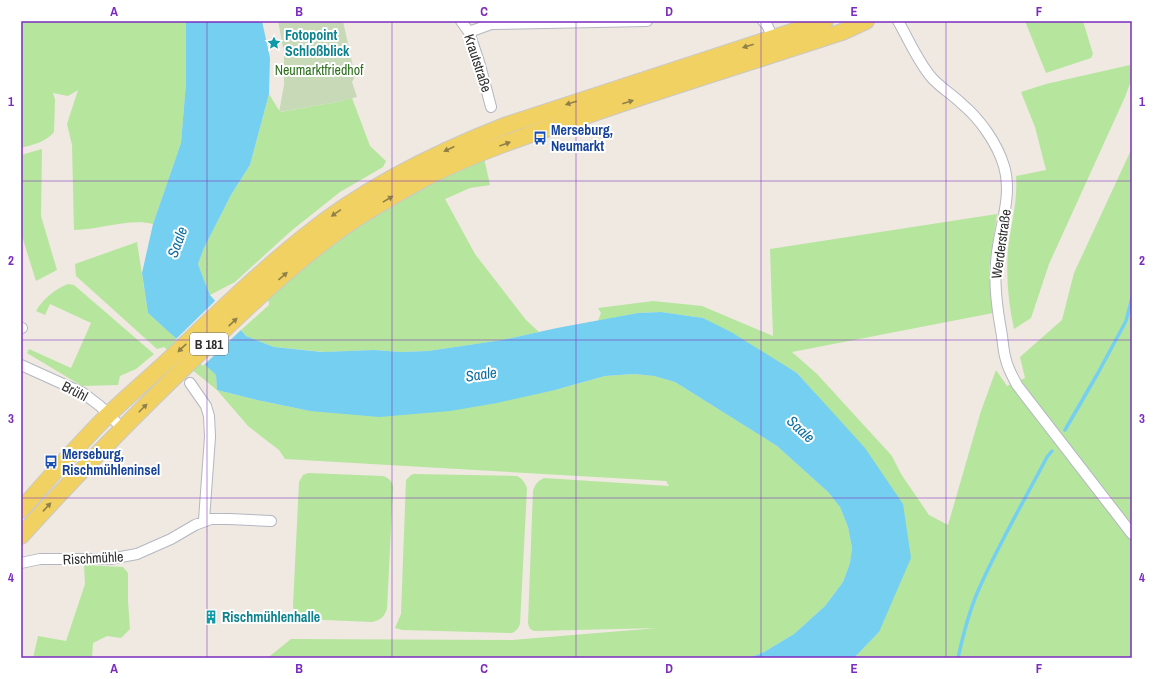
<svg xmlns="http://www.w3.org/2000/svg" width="1153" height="679" viewBox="0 0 1153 679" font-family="'Archivo Narrow',sans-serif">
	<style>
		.green { fill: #b6e59e }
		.cemetery { fill: #c8d9b8 }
		.water { fill: #75cff0 }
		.pier { fill: #efe9e1 }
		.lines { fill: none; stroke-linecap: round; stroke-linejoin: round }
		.stream { stroke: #75cff0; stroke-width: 3.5 }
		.street-casing { stroke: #b4b7c1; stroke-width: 12 }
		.primary-casing { stroke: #c9c9c9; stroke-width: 18 }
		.street { stroke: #fff; stroke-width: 10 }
		.primary { stroke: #f2d163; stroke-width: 16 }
		.oneway { fill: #908048 }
		.grid { fill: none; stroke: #7b2cbf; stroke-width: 1; stroke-opacity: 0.55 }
		.labels { text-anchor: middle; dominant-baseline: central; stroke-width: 4; stroke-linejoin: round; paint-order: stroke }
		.shield { fill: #fff; stroke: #6d6d6d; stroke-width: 1 }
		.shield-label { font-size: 13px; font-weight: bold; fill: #2e2e2e }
		.culture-label { font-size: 14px; font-weight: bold; fill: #0d838f; stroke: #fff; text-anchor: start }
		.street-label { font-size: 14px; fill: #2e2e2e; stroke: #fff }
		.park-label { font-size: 14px; fill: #2c6e1b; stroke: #fff }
		.transit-label { font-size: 14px; font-weight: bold; fill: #164399; stroke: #fff; text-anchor: start }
		.water-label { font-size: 15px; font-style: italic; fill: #0d6fa3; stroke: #fff }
		.neatline { fill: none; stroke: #7b2cbf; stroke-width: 1.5 }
		.grid-label { font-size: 13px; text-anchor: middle; font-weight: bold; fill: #7b2cbf }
	</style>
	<rect width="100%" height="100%" fill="#efe9e1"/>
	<path class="green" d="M21,21H186V83L181,143L153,224C129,218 99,230 74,230L72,145L67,124L78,90L68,96L53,93L55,99L54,132C46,142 32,145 21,148Z
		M1025,21H1083L1093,54L1091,58L1046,73Z
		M1130,65L1131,81L1125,97L1049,264L1031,318L1014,329C1008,302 1006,276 1008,249C1011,224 1018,201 1016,176L1046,170L1035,127L1021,92L1046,84Z
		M269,94L280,112L337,102L352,98L370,146L386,161L383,167L340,192L291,231L235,282L210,295L204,280L198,264L204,248L231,195L250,165Z
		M1132,148V658H854L879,632L815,393L797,373L703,318L661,312L638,313L598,321L601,313L598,308L653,301L702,306L773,336L770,249L997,214L989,269L993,313L792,352L817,374L892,456L901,474L929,515L948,525L981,411L996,370L1007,386L1025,378L1020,357L1062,320L1074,273Z
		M42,149L41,216L57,270L36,281L21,233V155Z
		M484,158L490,185L470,188L445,199L475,254L526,320L539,332L502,340L428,351L401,352L374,350L324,352L274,347L246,336L241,330L269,305L268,298L331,243L392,203L439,178Z
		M137,242L148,313L216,375L217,390L257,400L310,411L555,390L605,376L634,374L654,376L675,382L777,446L828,492L840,507L848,527L852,548L850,563L843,582L825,606L794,634L764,652L749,658H258L270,656L291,639L512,640L658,628L535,631C530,630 529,628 528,623L533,491C535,484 538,481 544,478L669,486L666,481L285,459L279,450L248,426L217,390L164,347L157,349L76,276L75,264Z
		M68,284L74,285L154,354L136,369L120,376L118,385L82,386L27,353L29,349L71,368L91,323L50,304L45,315L36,311C43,299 55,289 68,284Z
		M308,473L383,476C389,478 392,481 393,487L387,609C384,617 381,620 372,622L302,619L294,612L293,606L299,482L303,475Z
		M414,474L517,476C522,478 525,483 527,488L520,624C518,629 516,631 512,633L402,630L395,628L401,614L406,480L411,475Z
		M84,565L123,567L128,573V601L130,629L121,638L107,636L93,643L92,658H33L38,636L66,641L85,584Z"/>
	<path class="cemetery" d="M278,21H343L355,76L352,82L357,97L337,102L279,112L284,85V53Z"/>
	<path class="water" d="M186,21H262L270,58L269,94L250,165L231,195L204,248L198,264L204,280L210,295L246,336L274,347L322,352L374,350L401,352L428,351L502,340L557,328L638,313L661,312L703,318L731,332L797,373L865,448L903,504L911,558L879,632L854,658H749L764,652L794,634L825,606L843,582L850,563L852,548L848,527L840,507L828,492L777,446L675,382L654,376L634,374L605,376L555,390L497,403L450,411L379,417L310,411L257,400L217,390L216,375L148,313L142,273L153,224L181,143L186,83Z"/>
	<path class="pier" d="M217,299L242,329L203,366L175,340Z"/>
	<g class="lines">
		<path class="stream" d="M1065,430L1098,373L1126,321L1132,298
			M958,658C963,635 969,612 978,591C998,545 1024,501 1047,457L1052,451"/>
		<g class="street-casing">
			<path id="street" d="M461,21L469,32L480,65L491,107
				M763,21L767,25L773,38
				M898,21C909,40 918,62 932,78C941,88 953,95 962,104C980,119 997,143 1004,166C1012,193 1002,220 998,246C993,275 996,302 1001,330C1003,340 1003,351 1006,360C1008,369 1013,377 1017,385L1132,534
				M469,32L491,24L647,21
				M21,328H22
				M21,365L83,393L100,406L122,428
				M190,383L206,406L209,416L210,437L204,520
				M21,563L40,559H110L137,554L171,539L195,525L211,519H229L271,521"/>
		</g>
		<g class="primary-casing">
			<path id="primary" d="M21,510C49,478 78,445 108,415C130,394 154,374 176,353C217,314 259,273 304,237C364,188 435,153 507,125L825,21
				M21,536C75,476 132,418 190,362C237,317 285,270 338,231C366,211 396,194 427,177C478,151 534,133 588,115C672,86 757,60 842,32L866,21"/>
		</g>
		<use href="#street" class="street"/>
		<use href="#primary" class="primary"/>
	</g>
	<defs><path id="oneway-solid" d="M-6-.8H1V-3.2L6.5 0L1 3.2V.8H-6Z"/></defs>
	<g class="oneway">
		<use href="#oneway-solid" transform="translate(748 46) rotate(162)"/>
		<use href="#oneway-solid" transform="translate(628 102) rotate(-18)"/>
		<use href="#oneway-solid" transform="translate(571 103) rotate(162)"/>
		<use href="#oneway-solid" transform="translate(505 144) rotate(-20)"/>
		<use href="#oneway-solid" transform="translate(449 149) rotate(155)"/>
		<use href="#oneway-solid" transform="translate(388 199) rotate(-31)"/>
		<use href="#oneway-solid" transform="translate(336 213) rotate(145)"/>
		<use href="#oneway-solid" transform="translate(283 276) rotate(-41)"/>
		<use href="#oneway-solid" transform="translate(233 322) rotate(-43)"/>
		<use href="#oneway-solid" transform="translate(182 348) rotate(136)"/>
		<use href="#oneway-solid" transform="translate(143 408) rotate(-45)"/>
		<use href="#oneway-solid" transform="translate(47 507) rotate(-47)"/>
	</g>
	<path class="grid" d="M207,21V658M392,21V658M576,21V658M761,21V658M946,21V658M21,181H1132M21,340H1132M21,498H1132"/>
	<defs>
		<g id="sight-bare" transform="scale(1.08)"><path d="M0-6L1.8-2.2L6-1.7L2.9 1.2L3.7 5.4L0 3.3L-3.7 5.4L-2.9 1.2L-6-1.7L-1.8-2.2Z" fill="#0f9aa8" stroke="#fff" stroke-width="2.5" paint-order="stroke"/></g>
		<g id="bus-bare" transform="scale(1.08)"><path d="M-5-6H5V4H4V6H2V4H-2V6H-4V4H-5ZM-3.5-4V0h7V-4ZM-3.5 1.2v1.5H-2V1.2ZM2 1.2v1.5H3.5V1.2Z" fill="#1a4fb4" stroke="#fff" stroke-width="2.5" paint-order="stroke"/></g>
		<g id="building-bare" transform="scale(1.08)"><path d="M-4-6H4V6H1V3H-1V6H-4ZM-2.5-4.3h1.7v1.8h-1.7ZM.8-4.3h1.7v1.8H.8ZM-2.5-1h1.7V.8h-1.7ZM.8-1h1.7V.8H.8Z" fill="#0f9aa8" stroke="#fff" stroke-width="2.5" paint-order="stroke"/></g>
	</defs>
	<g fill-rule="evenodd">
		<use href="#sight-bare" x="274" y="43"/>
		<use href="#bus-bare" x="540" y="138"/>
		<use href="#bus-bare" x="51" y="462"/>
		<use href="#building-bare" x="211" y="617"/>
	</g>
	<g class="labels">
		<rect class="shield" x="190" y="333" width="38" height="22" rx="3"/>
		<g class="shield-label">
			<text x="209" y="344">B 181</text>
		</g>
		<g class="culture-label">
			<text x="285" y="35">Fotopoint<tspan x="285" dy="16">Schloßblick</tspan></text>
			<text x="222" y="617">Rischmühlenhalle</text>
		</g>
		<g class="street-label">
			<text transform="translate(478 63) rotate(72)">Krautstraße</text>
			<text transform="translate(1001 244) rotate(-82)">Werderstraße</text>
			<text transform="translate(75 391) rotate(28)">Brühl</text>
			<text transform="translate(93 558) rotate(-3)">Rischmühle</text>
		</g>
		<g class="park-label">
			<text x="319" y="70">Neumarktfriedhof</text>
		</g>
		<g class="transit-label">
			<text x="551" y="130">Merseburg,<tspan x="551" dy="16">Neumarkt</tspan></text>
			<text x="62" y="454">Merseburg,<tspan x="62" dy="16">Rischmühleninsel</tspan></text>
		</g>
		<g class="water-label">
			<text transform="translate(177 242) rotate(-70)">Saale</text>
			<text transform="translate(481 374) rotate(-8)">Saale</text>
			<text transform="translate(801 429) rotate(43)">Saale</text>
		</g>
	</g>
	<rect width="1153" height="679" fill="none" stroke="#ffffff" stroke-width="44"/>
	<rect x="22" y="22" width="1109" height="635" class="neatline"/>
	<g class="grid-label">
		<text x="114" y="16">A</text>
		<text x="299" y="16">B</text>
		<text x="484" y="16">C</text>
		<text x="669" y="16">D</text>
		<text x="854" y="16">E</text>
		<text x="1039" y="16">F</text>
		<text x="11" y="106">1</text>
		<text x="1142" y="106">1</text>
		<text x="11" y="265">2</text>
		<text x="1142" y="265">2</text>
		<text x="11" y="423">3</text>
		<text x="1142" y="423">3</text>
		<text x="11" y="582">4</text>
		<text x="1142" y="582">4</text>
		<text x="114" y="673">A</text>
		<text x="299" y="673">B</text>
		<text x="484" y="673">C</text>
		<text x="669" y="673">D</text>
		<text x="854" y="673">E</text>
		<text x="1039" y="673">F</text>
	</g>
</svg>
